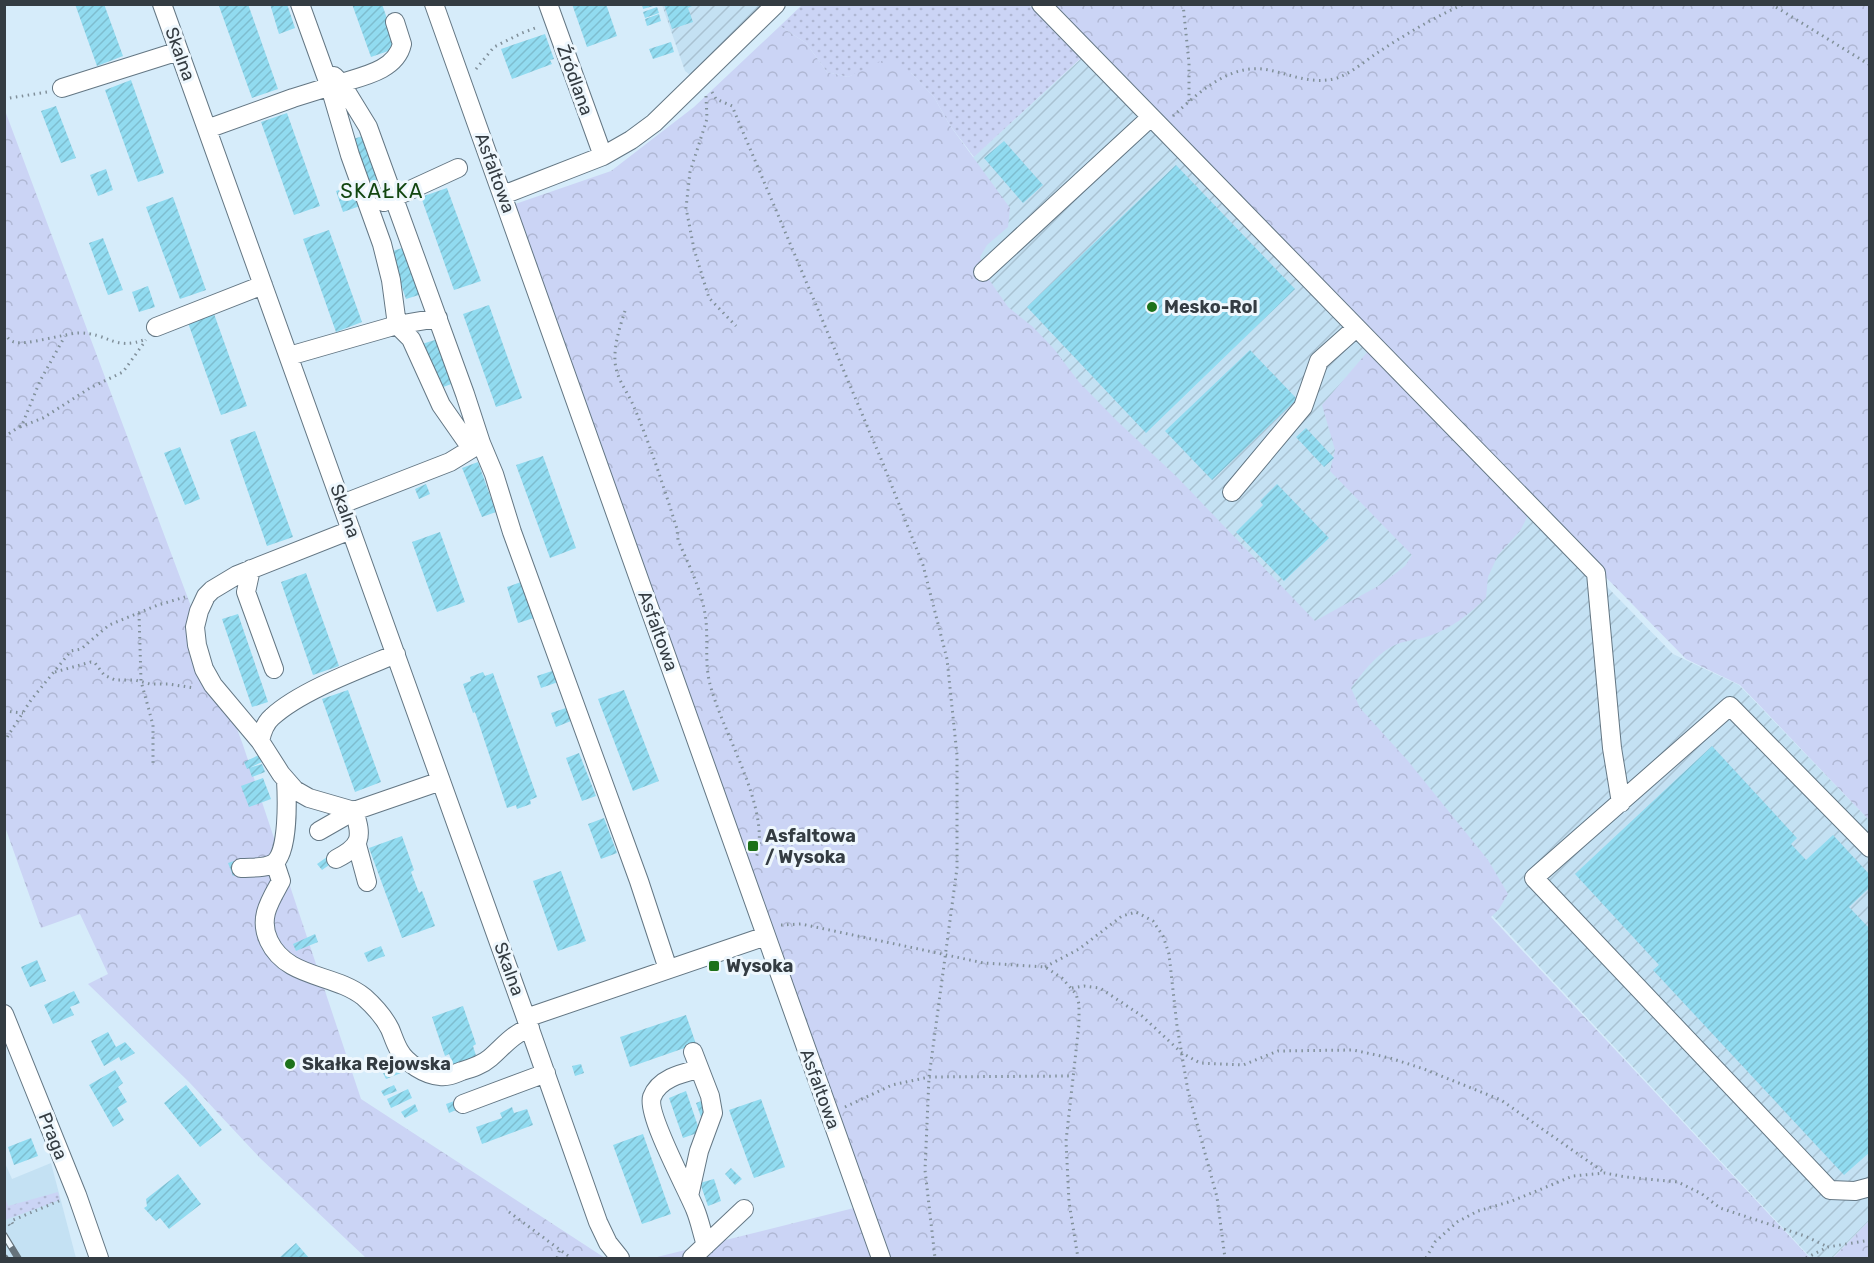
<svg xmlns="http://www.w3.org/2000/svg" width="1874" height="1263" viewBox="0 0 1874 1263" font-family="Rubik,sans-serif">
	<style>
		.built { fill: #c4e1f3 }
		.industrial { fill: url(#industrial-furrows) }
		.grass { fill: url(#grass-dots) }
		.forest { fill: url(#forest-crowns) }
		.building { fill: url(#building-hatch) }
		.lines { fill: none; stroke-linecap: round; stroke-linejoin: round }
		.minor-casing { stroke: #647784; stroke-width: 20 }
		.path { stroke: #81909a; stroke-width: 3; stroke-dasharray: 1.5 4.5; stroke-linecap: butt }
		.minor { stroke: #fff; stroke-width: 18 }
		.rail-casing { stroke: #66737b; stroke-width: 7 }
		.rail { stroke: #eef7fd; stroke-width: 4.5; stroke-dasharray: 14; stroke-linecap: butt }
		.poi-dot { fill: #1d711a; stroke: #eef7fd; stroke-width: 2 }
		.labels { text-anchor: middle; dominant-baseline: central; stroke-width: 6; stroke-linejoin: round; paint-order: stroke }
		.street-label { font-size: 18px; fill: #343c42; stroke: #eef7fd }
		.poi-label { font-size: 18px; font-weight: bold; fill: #343c42; stroke: #eef7fd; text-anchor: start }
		.neighbourhood-label { font-size: 20px; letter-spacing: 1.5px; fill: #124610; stroke: #eef7fd }
	</style>
	<defs>
		<pattern id="industrial-furrows" width="10" height="10" patternUnits="userSpaceOnUse" patternTransform="scale(1.5)"><rect width="10" height="10" fill="#c4e1f3"/><path d="M-1 1l2-2M0 10L10 0M9 11l2-2" fill="none" stroke="#a9c2d2"/></pattern>
		<pattern id="grass-dots" width="8" height="8" patternUnits="userSpaceOnUse" patternTransform="scale(1.5)"><rect width="8" height="8" fill="#cbd4f5"/><path d="M2 2h.1M6 6h.1" fill="none" stroke="#afb7d3" stroke-width="1.8" stroke-linecap="round"/></pattern>
		<pattern id="forest-crowns" width="20" height="18" patternUnits="userSpaceOnUse" patternTransform="scale(1.5)"><rect width="20" height="18" fill="#cbd4f5"/><path d="M2 6a3 3 0 1 1 6 0M12 15a3 3 0 1 1 6 0" fill="none" stroke="#afb7d3"/></pattern>
		<pattern id="building-hatch" width="6" height="6" patternUnits="userSpaceOnUse" patternTransform="scale(1.5)"><rect width="6" height="6" fill="#91dbf0"/><path d="M-1 1l2-2M0 6l6-6M5 7l2-2" fill="none" stroke="#7ebdcf"/></pattern>
	</defs>
	<rect width="100%" height="100%" fill="#d6ecfa"/>
	<path class="built" d="M4,1161L12,1179L51,1163L76,1258H5Z"/>
	<path class="industrial" d="M662,5H776L698,81L685,71Z
		M1085,55L1673,654L1739,685L1869,820V1221L1832,1258H1811L872,250Z"/>
	<path class="grass" d="M802,5H1029L1081,58L974,157L949,124L934,97L911,73L867,69L848,77L827,72L806,43L780,26Z
		M58,1192L60,1200L5,1220V1198L8,1206Z"/>
	<path class="forest" d="M1047,5H1869V820L1740,685L1686,659L1534,504L1520,531L1498,555L1488,577L1486,598C1469,614 1451,629 1429,636C1419,640 1407,640 1397,644C1378,652 1363,672 1351,688L1360,708L1408,761L1488,860L1508,894L1499,909L1491,917L1810,1258H653L858,1207L504,208L611,171L694,107L780,26L806,43L827,72L848,77L890,57L911,73L934,97L949,124L1010,208L1008,227L987,245L980,257L990,281L1008,307L1033,327L1054,349L1079,382L1116,420L1177,477L1315,621L1380,585L1405,566L1412,555L1330,471L1335,450L1322,405L1369,350Z
		M4,108L243,745L361,1099L605,1258H366L260,1158L189,1082L88,984L108,974L80,914L41,928L4,824Z
		M1869,1221V1258H1833Z"/>
	<path class="building" d="M75,4H104L123,56L97,66Z
		M223,4H248L278,89L252,98L219,6Z
		M270,4H287L295,28L279,34Z
		M352,4H382L397,48L371,57Z
		M572,4H606L617,36L587,47Z
		M642,4H657V5L643,9Z
		M664,4H696L688,8L693,22L672,29Z
		M657,7L659,13L645,18L643,12Z
		M659,14L661,21L647,26L645,19Z
		M545,34L554,59L550,60L552,64L512,79L501,49Z
		M671,42L674,52L653,59L649,49Z
		M131,80L164,173L138,182L105,90Z
		M56,106L76,158L61,163L41,111Z
		M287,113L320,206L294,215L261,122Z
		M366,135L384,189L369,195L350,140Z
		M1004,141L1043,185L1023,203L984,158Z
		M1176,165L1295,289L1146,433L1027,307Z
		M106,169L113,190L98,196L90,175Z
		M353,185L360,206L343,212L336,191Z
		M447,188L481,281L454,290L421,197Z
		M173,197L206,290L180,299L146,207Z
		M329,230L362,322L336,332L303,239Z
		M103,238L123,290L108,295L89,243Z
		M405,247L422,294L406,299L390,252Z
		M148,286L155,307L139,312L132,292Z
		M489,305L522,398L496,407L463,314Z
		M213,311L247,406L221,415L187,320Z
		M438,339L454,383L438,389L422,344Z
		M1250,350L1297,399L1212,480L1165,431Z
		M1306,428L1334,458L1324,467L1296,437Z
		M255,431L293,537L267,546L230,440Z
		M180,447L200,499L185,505L164,453Z
		M543,456L576,548L550,558L516,465Z
		M478,462L496,512L482,517L462,468Z
		M426,484L430,494L419,499L415,489Z
		M1277,484L1329,538L1284,581L1236,532L1263,505L1260,501Z
		M440,532L465,602L437,612L412,542Z
		M306,573L339,666L313,675L281,582Z
		M521,582L534,618L518,623L507,587Z
		M238,614L268,702L252,707L222,619Z
		M555,670L558,682L541,688L537,676Z
		M483,672L485,676L493,673L537,797L530,800L531,804L517,809L516,805L507,808L475,712L473,713L463,684L471,681L470,677Z
		M348,690L381,782L355,792L322,699Z
		M624,690L659,781L633,791L598,699Z
		M566,708L571,721L556,727L551,713Z
		M1712,746L1797,838L1791,844L1806,860L1833,835L1870,875V887L1849,907L1870,929V1152L1844,1175L1653,970L1659,965L1575,874Z
		M579,753L596,796L582,801L566,758Z
		M259,755L262,762L247,769L244,762Z
		M262,764L265,772L252,777L249,768Z
		M263,778L271,799L249,807L241,786Z
		M604,818L617,853L601,859L588,824Z
		M402,836L414,870L411,872L419,893L422,891L435,926L402,938L369,848Z
		M327,857L332,863L322,870L317,864Z
		M234,861L239,873L233,876L228,863Z
		M561,871L586,941L558,951L533,881Z
		M315,934L318,942L296,951L293,944Z
		M381,946L385,956L368,962L364,953Z
		M37,960L46,981L30,987L21,967Z
		M74,991L80,1003L70,1007L74,1015L53,1024L44,1005Z
		M463,1006L476,1044L473,1046L478,1062L455,1070L449,1054L445,1056L432,1017Z
		M686,1015L696,1044L630,1067L620,1037Z
		M108,1032L116,1047L125,1042L135,1053L121,1061L119,1057L104,1066L91,1041Z
		M397,1062L401,1073L386,1079L381,1069Z
		M581,1064L584,1073L575,1076L572,1066Z
		M115,1070L123,1083L118,1087L127,1102L117,1108L124,1120L113,1127L89,1085Z
		M186,1085L222,1130L200,1147L164,1103Z
		M394,1085L397,1091L384,1096L381,1091Z
		M408,1089L412,1098L391,1108L387,1099Z
		M686,1091L700,1132L683,1138L669,1098Z
		M460,1099L463,1107L449,1113L446,1104Z
		M761,1099L785,1167L754,1178L729,1110Z
		M704,1100L709,1115L701,1117L696,1103Z
		M415,1104L418,1111L405,1118L401,1112Z
		M512,1107L514,1113L527,1109L533,1125L482,1144L476,1127L502,1118L500,1113Z
		M643,1134L671,1214L642,1224L613,1145Z
		M31,1138L38,1156L14,1165L8,1147Z
		M731,1168L742,1179L735,1185L725,1174Z
		M178,1174L201,1204L169,1229L160,1218L156,1221L144,1208L147,1206L146,1199Z
		M714,1179L721,1201L708,1206L700,1183Z
		M296,1243L309,1258H279Z"/>
	<g class="lines">
		<g class="minor-casing">
			<path id="minor" d="M162,4L526,1018L598,1222L608,1243L620,1258
				M434,4L881,1258
				M548,4L603,156
				M1041,4L1596,573L1612,748L1621,803
				M334,76L341,83C364,76 396,70 402,44L395,22
				M62,88L179,51
				M207,129L293,98L341,83L368,127L465,394L481,443L494,474L512,532L639,881L668,969
				M503,195L603,156L631,140L654,123L776,4
				M384,202L458,168
				M983,272L1151,117
				M397,325L411,339L441,405L471,448
				M397,325L438,318
				M156,327L263,285
				M289,356L397,325L391,280L382,244L350,155L330,87L300,4
				M1232,492L1303,407L1319,361L1356,328
				M342,504L450,462L481,443
				M251,569L246,592L274,669
				M396,654C360,669 300,691 272,717C265,723 262,732 260,741L281,774L295,790L309,798L354,811L441,781
				M260,741L213,685L204,669L197,645L195,627L199,611L206,596L212,590L237,575L351,530
				M319,831L354,811C363,838 361,846 336,859
				M357,845L367,882
				M1870,848L1730,706L1534,878L1830,1190L1855,1191L1870,1187
				M275,863L281,881C270,901 258,918 269,941C287,979 334,973 364,997C374,1006 384,1017 390,1029C393,1036 395,1043 399,1050C406,1063 425,1075 440,1076C448,1077 454,1074 462,1071C472,1068 482,1065 490,1058C504,1046 512,1034 530,1028
				M241,868C251,867 265,869 274,863C289,852 287,797 286,780
				M4,1014L77,1195L99,1258
				M526,1018L766,936
				M699,1069C683,1073 659,1078 652,1097C646,1114 687,1189 695,1209C700,1221 702,1233 706,1245
				M463,1104L546,1073
				M689,1196L699,1151L713,1113L710,1096L693,1052
				M692,1258L744,1209"/>
		</g>
		<path class="path" d="M1183,4L1189,63V101
			M1771,4L1870,65
			M476,69L494,47L522,33L538,27
			M712,92L716,99L732,106L884,466L923,565L947,659L957,755V868L929,1077L925,1170L935,1258
			M706,96L707,119L690,172L686,208L694,249L709,298L736,326
			M4,99L47,92
			M1173,116C1199,92 1231,62 1269,70C1292,75 1313,85 1337,78C1352,73 1366,60 1380,51C1406,34 1435,17 1464,4
			M625,311C620,326 614,345 615,361C616,379 628,392 634,407C651,447 664,488 677,529L678,540C689,566 703,592 706,621C708,641 705,661 709,680C720,730 773,810 756,858
			M4,333C7,337 10,341 14,342C24,346 64,334 78,333C108,332 114,352 146,339
			M20,427L43,418L90,388L123,372L146,340
			M4,437L22,425L40,381L65,336
			M139,613L141,681L153,725V765
			M55,672L91,662L95,663L104,675L115,680H135L150,684H169L194,688
			M4,711L23,713
			M4,742L31,700L71,651L81,649L109,625L158,605L185,597
			M781,925L801,924L984,963L1045,967L1062,978L1076,994L1079,1004V1024L1066,1141L1069,1202L1078,1258
			M1045,967L1079,949L1122,916L1136,912L1153,921L1163,936L1169,954L1177,1026L1188,1091L1217,1197L1225,1258
			M1072,988L1084,986L1100,988L1142,1016L1182,1053L1200,1063L1243,1065L1278,1051L1353,1050L1390,1058L1424,1069L1501,1100L1605,1173
			M845,1107L892,1085L929,1077L1073,1076
			M509,1212L571,1258
			M4,1225L8,1223L10,1226L13,1224L11,1221L61,1200
			M557,1258L560,1249
			M1426,1258L1435,1242L1457,1222L1478,1211L1512,1201L1573,1176L1605,1173L1626,1177L1678,1182L1702,1194L1720,1208L1805,1236L1828,1247
			M1806,1258L1828,1247L1870,1240"/>
		<use href="#minor" class="minor"/>
		<g class="rail-casing">
			<path id="rail" d="M4,1235L18,1258
				M4,1258H5"/>
		</g>
		<use href="#rail" class="rail"/>
	</g>
	<g class="poi-dot">
		<circle cx="1152" cy="307" r="6"/>
		<rect x="747" y="840" width="12" height="12" rx="3"/>
		<rect x="708" y="960" width="12" height="12" rx="3"/>
		<circle cx="290" cy="1064" r="6"/>
	</g>
	<g class="labels">
		<g class="street-label">
			<text transform="translate(180 54) rotate(70)">Skalna</text>
			<text transform="translate(575 80) rotate(70)">Źródlana</text>
			<text transform="translate(495 173) rotate(70)">Asfaltowa</text>
			<text transform="translate(345 511) rotate(70)">Skalna</text>
			<text transform="translate(658 631) rotate(70)">Asfaltowa</text>
			<text transform="translate(509 969) rotate(70)">Skalna</text>
			<text transform="translate(820 1089) rotate(70)">Asfaltowa</text>
			<text transform="translate(53 1136) rotate(68)">Praga</text>
		</g>
		<g class="poi-label">
			<text x="1164" y="307">Mesko-Rol</text>
			<text x="765" y="836">Asfaltowa<tspan x="765" dy="21">/ Wysoka</tspan></text>
			<text x="726" y="966">Wysoka</text>
			<text x="302" y="1064">Skałka Rejowska</text>
		</g>
		<g class="neighbourhood-label">
			<text x="382" y="191">SKAŁKA</text>
		</g>
	</g>
	<rect width="1874" height="1263" fill="none" stroke="#343c42" stroke-width="12"/>
</svg>
